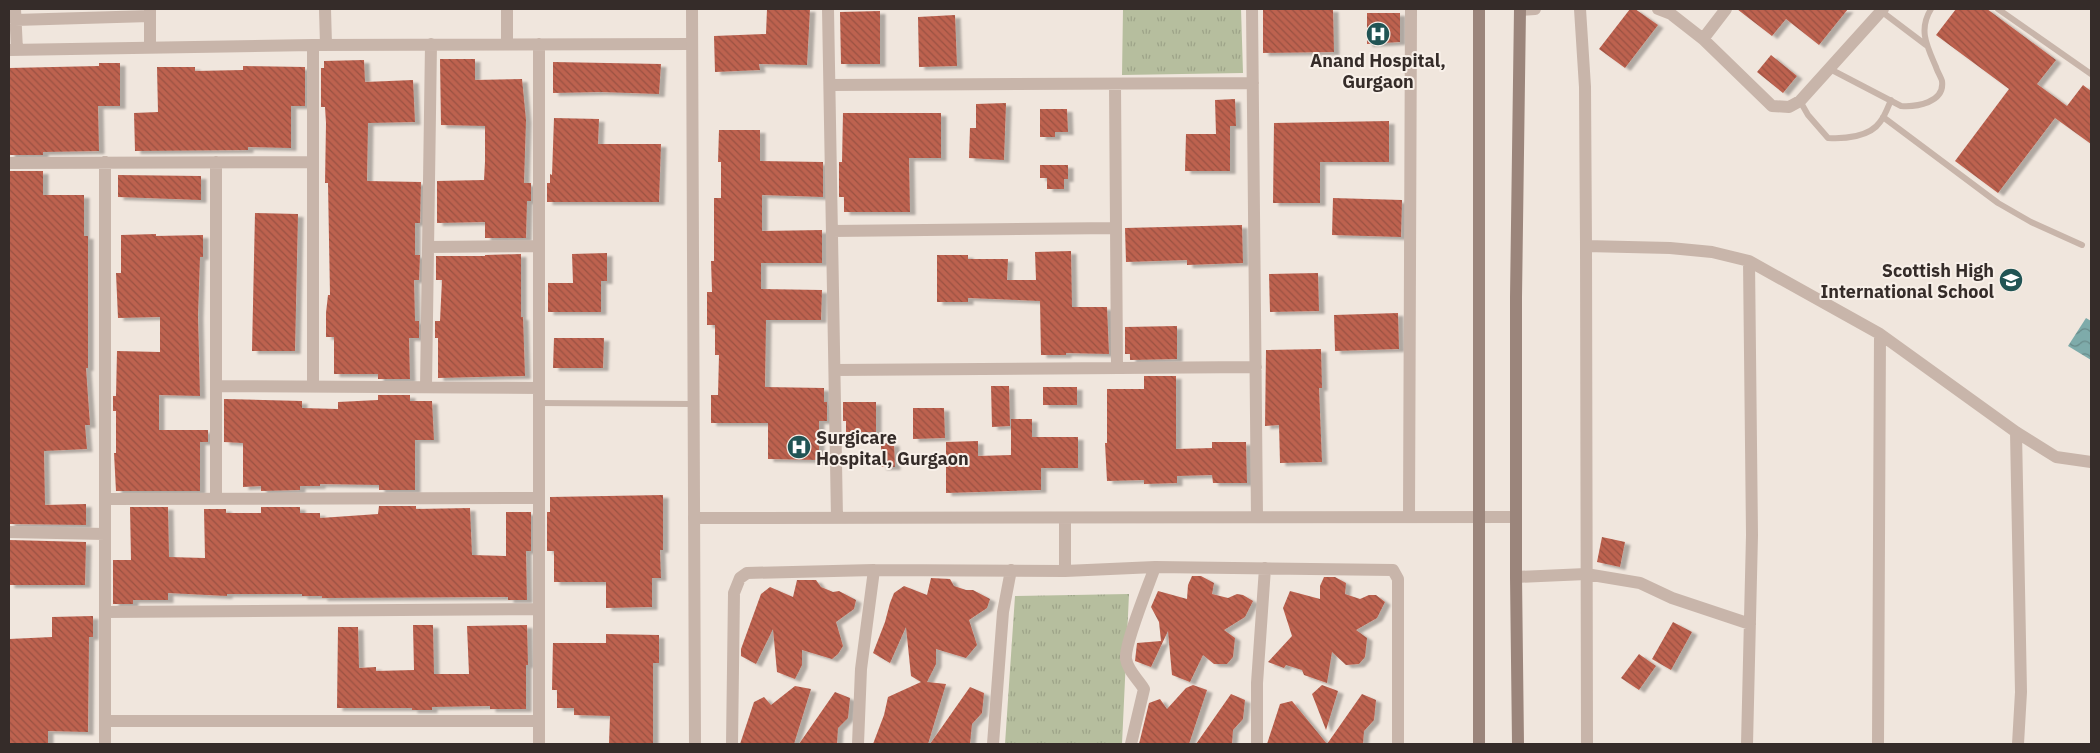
<svg xmlns="http://www.w3.org/2000/svg" width="2100" height="753" viewBox="0 0 2100 753" font-family="'IBM Plex Sans',sans-serif">
	<style>
		.park { fill: url(#park-tufts) }
		.water { fill: url(#water-waves) }
		.building { fill: url(#building-back-hatch); filter: url(#shadow) }
		.lines { fill: none; stroke-linecap: round; stroke-linejoin: round }
		.service { stroke: #c8b5aa; stroke-width: 6 }
		.minor { stroke: #c8b5aa; stroke-width: 12 }
		.tertiary { stroke: #c8b5aa; stroke-width: 12 }
		.secondary { stroke: #9b857b; stroke-width: 12 }
		.labels { text-anchor: middle; dominant-baseline: central; stroke-width: 4; stroke-linejoin: round; paint-order: stroke }
		.poi-label { font-size: 18px; font-weight: bold; fill: #352c29; stroke: #f8f0e9 }
	</style>
	<defs>
		<pattern id="park-tufts" width="24" height="20" patternUnits="userSpaceOnUse" patternTransform="scale(1.25)"><rect width="24" height="20" fill="#b6be9e"/><path d="M3 7l-1-3M5 7V3M7 7l1-3M15 17l-1-3M17 17v-4M19 17l1-3" fill="none" stroke="#9da388"/></pattern>
		<pattern id="water-waves" width="16" height="10" patternUnits="userSpaceOnUse" patternTransform="scale(1.25)"><rect width="16" height="10" fill="#7eabaa"/><path d="M0 5q4-4 8 0t8 0" fill="none" stroke="#688b8a"/></pattern>
		<pattern id="building-back-hatch" width="6" height="6" patternUnits="userSpaceOnUse" patternTransform="scale(1.25)"><rect width="6" height="6" fill="#bd624f"/><path d="M-1 5l2 2M0 0l6 6M5-1l2 2" fill="none" stroke="#9a5142"/></pattern>
		<filter id="shadow"><feDropShadow dx="5.5" dy="3" stdDeviation="1" flood-color="#0004"/></filter>
	</defs>
	<rect width="100%" height="100%" fill="#f0e6dd"/>
	<path class="park" d="M1123,9H1241L1243,73L1122,75Z
		M1129,594L1122,744H1005L1015,596Z"/>
	<path class="water" d="M2086,318L2091,321V360L2068,346Z"/>
	<path class="building" d="M767,9H810L807,65L759,64L760,70L715,72L714,36L766,34Z
		M1263,9H1333L1334,52L1263,53Z
		M1630,9H1635L1658,25L1625,68L1599,49Z
		M1737,9H1848L1819,45L1786,19L1772,36Z
		M1956,9H1987L2056,60L2037,84L2067,106L2083,85L2091,91V144L2055,118L1998,193L1955,161L2009,89L1936,35Z
		M880,11V64H841L840,12Z
		M1367,13H1400V42L1367,44Z
		M955,15L957,66L919,67L918,17Z
		M1771,55L1797,76L1783,93L1757,72Z
		M440,59H475V80L522,79L526,120L524,183H531V201H527L526,238H485V222L437,223V181L484,180L485,162V126L441,125Z
		M364,60L365,82L413,80L415,122L368,123L367,181L421,182L420,223H415V255H420L419,280H414L415,319V321H419V338H409L410,379H378V374H334V337H326V313L328,295H330L329,240L328,183H325L326,123L325,107H321V68H324V61Z
		M553,62L661,64L659,94L601,92L553,93Z
		M99,63H120V106H98L99,151L43,152V155H9V68L99,66Z
		M243,66L305,67V106H291V148L248,147V150L135,151L134,113L158,112L157,67H195V71L243,70Z
		M1235,99L1236,126H1230V171H1185L1186,134H1216L1215,100Z
		M1006,103L1004,160L969,158L970,128H976V104Z
		M1040,109H1067L1068,132H1055V137H1040Z
		M843,113H941V158H909L910,212H844V197H839V162H842Z
		M554,118L599,119L598,144H661L659,202H547V183H550V174L552,175Z
		M1389,121V162H1320V203H1273L1274,123Z
		M719,130H760V161L823,162V197L762,195V231L822,230V263H761V289L822,290L821,320H766L765,387L824,388V402H827V421H819V460L768,459V423H711V395H718L719,355H715V325H707V292H712L711,261H714V198H721V162H718Z
		M1040,165H1068V179H1064V189H1047V178H1040Z
		M9,171H43V195H84V236H88V368H86L90,425H85L87,449L44,451L45,505L86,504V525L9,524Z
		M118,175L201,176V200L118,197Z
		M1333,198L1402,200L1401,237L1332,235Z
		M255,213L298,214L295,351H252Z
		M1242,225L1243,263L1187,265V260L1126,262L1125,228Z
		M156,234V236L203,235V257H200L198,316L200,396L159,395V430H208V442H200V491H116L114,453H116V411H113V396H116L117,351L160,352V317L118,318L116,273H121V235Z
		M1071,251L1072,307H1107L1109,354L1066,353V355H1041L1040,301L968,298V302H937V255H968V259H1008L1007,280H1036L1035,252Z
		M607,253V281H601V312H548V283H573L572,254Z
		M521,254V317H523L525,376L438,378V338H435V321H440L442,280H436V256H485V255Z
		M1318,273L1319,311L1270,312L1269,274Z
		M1398,313L1399,349L1335,351L1334,315Z
		M1177,326V359L1130,360V354H1125V327Z
		M554,338H604L603,368H553Z
		M1321,349L1322,388H1319L1322,462L1280,463L1279,425L1265,426L1266,350Z
		M1144,376H1176V449L1212,448V442H1246L1247,483H1213L1212,475L1177,476V483L1144,484V480L1107,481L1105,443H1107V389H1144Z
		M991,386H1009L1010,426L992,427Z
		M1043,387H1077V405H1043Z
		M378,395H410V401H432L434,440H415V490H379V485L320,484V486H300V490L261,491V486L243,487V443L224,442V399L302,401V408L338,409V402L378,400Z
		M843,402H876V432H846V421H843Z
		M913,408H944L945,438L913,439Z
		M1011,419H1032V437H1078V468H1041V490L946,493V442L978,441V456L1011,455Z
		M881,443H894L895,467H881Z
		M663,495V550H660L661,578H652V607L606,608V582H554V551H547V512H550V497Z
		M379,506H416V509L470,508L472,555L506,556V512H531V551H526L527,600H508V597L322,598V596H302V594H227V596L168,593V600H133V604H113V560H131L130,507H168L169,557L205,558L204,509H226V513H261V507H300V513H320V518L378,514Z
		M1602,537L1625,542L1620,567L1597,562Z
		M9,540L86,542L85,585H9Z
		M1192,576H1201L1214,583L1212,594L1228,598L1237,594L1243,595L1253,601L1245,617L1224,630L1235,638L1233,657L1227,664H1214L1203,655L1190,682L1172,675L1168,631L1151,667L1135,661L1137,643L1161,641L1159,622L1151,607L1158,591L1187,599L1188,585Z
		M1324,577H1335L1346,583L1345,594L1360,599L1369,595H1376L1385,602L1377,618L1356,630L1367,638L1365,657L1359,664L1346,665L1332,652L1327,683L1304,675L1302,670L1286,665L1284,668L1268,662L1292,636L1283,608L1290,591L1320,599V586Z
		M931,578L950,579L954,586L966,590H973L990,599L987,608L969,620L977,645L966,658L936,649V664L927,682L946,684L928,744H873L884,715L888,697L921,682L911,676L906,627L890,663L873,653L885,622L890,603L894,593L904,586L927,595Z
		M797,580H816L821,587L833,592L839,591L856,600L854,609L836,622L843,646L838,654L832,659L802,650V665L795,679L777,672L773,629L756,664L741,656V649L761,594L770,587L793,597Z
		M93,616V637H89L88,732L48,731V744H9V639L52,637V617Z
		M1673,622L1692,632L1671,670L1652,659Z
		M413,625H433L434,674H469L467,626L527,625L528,665H526V709H490V706L432,707V710H412V708H337L338,627H358L359,668L376,667V671L414,670Z
		M606,634L659,635V663H653V744H609L610,716L574,715V708H557V690H552L553,643H606Z
		M1639,654L1656,666L1639,690L1621,678Z
		M1193,685L1207,690L1189,744H1139L1149,703L1160,699L1167,709L1186,688Z
		M1322,685L1338,691L1326,730L1312,694Z
		M795,686L811,689L794,744H740L754,702L764,697L771,705Z
		M970,687L984,693L982,713L972,724L970,744H930Z
		M835,692L850,698L848,718L838,728L837,744H799Z
		M1231,694L1245,700L1243,719L1233,730L1232,744H1196Z
		M1362,694L1376,700L1374,720L1364,731L1363,744H1267L1280,704L1292,701L1327,744Z"/>
	<g class="lines">
		<path class="service" d="M1998,9L2091,74
			M1881,11L1926,45
			M1830,69L1901,106C1916,107 1945,103 1942,81C1941,77 1937,71 1936,67C1927,46 1918,30 1931,9
			M1800,101L1808,115L1828,138C1844,139 1870,137 1880,122C1885,116 1888,107 1891,100
			M1883,117L1998,203L2031,222L2082,245
			M539,403L693,404"/>
		<path class="minor" d="M15,9L17,50
			M325,9L326,45
			M507,9V44
			M828,9L837,518
			M1252,9L1257,517
			M1580,9L1585,87L1586,246L1587,744
			M1658,9L1671,14L1703,39L1772,106L1789,107L1800,101L1883,9
			M1520,10L1535,9
			M15,20L150,16
			M1703,39L1726,9
			M539,44V744
			M150,48V9
			M9,50L313,45L692,44
			M1115,84L1117,368
			M830,85L1253,83
			M105,162V744
			M9,163L313,162
			M832,231L1116,228
			M1586,246L1670,248L1712,252L1749,261L1880,334L2016,432L2056,457L2091,462
			M428,247L539,246
			M835,370L1256,367
			M216,386L539,388
			M313,387V45
			M426,387L431,44
			M2016,432L2021,692L2018,744
			M105,499L539,498
			M216,499V162
			M1409,517L1411,9
			M694,518L1516,517
			M1065,518V571
			M9,532L105,534
			M1516,577L1586,574L1640,583L1672,598L1750,624
			M105,612L539,609
			M105,721H539
			M732,744L734,593L740,578L747,573L874,570L1065,571L1155,567L1393,570L1398,579V744
			M858,744L861,669L874,570
			M993,744L1003,612L1011,570
			M1131,744L1144,689C1138,679 1128,671 1126,659C1124,645 1149,584 1155,567
			M1257,744V683L1265,568
			M1747,744L1752,535L1749,261
			M1878,744L1880,334"/>
		<path class="tertiary" d="M692,9L695,744"/>
		<path class="secondary" d="M1479,9V744
			M1518,744L1516,577V297L1520,9"/>
	</g>
	<defs>
		<g id="hospital-disc" transform="scale(1.25)"><circle r="9.5" fill="#215454" stroke="#f8f0e9"/><path d="M-5-5h3v3.5h4V-5h3V5h-3V1.5h-4V5h-3Z" fill="#fff"/></g>
		<g id="school-disc" transform="scale(1.25)"><circle r="9.5" fill="#215454" stroke="#f8f0e9"/><path d="M0-5L7-2L0 1L-7-2ZM-4 1L0 2.5L4 1V4Q0 6-4 4Z" fill="#fff"/></g>
	</defs>
	<g fill-rule="evenodd">
		<use href="#hospital-disc" x="1378" y="34"/>
		<use href="#school-disc" x="2011" y="280"/>
		<use href="#hospital-disc" x="799" y="447"/>
	</g>
	<g class="labels">
		<g class="poi-label">
			<text x="1378" y="60">Anand Hospital,<tspan x="1378" dy="21">Gurgaon</tspan></text>
			<text x="1994" y="270" text-anchor="end">Scottish High<tspan x="1994" dy="21">International School</tspan></text>
			<text x="816" y="437" text-anchor="start">Surgicare<tspan x="816" dy="21">Hospital, Gurgaon</tspan></text>
		</g>
	</g>
	<rect width="2100" height="753" fill="none" stroke="#352c29" stroke-width="20"/>
</svg>
